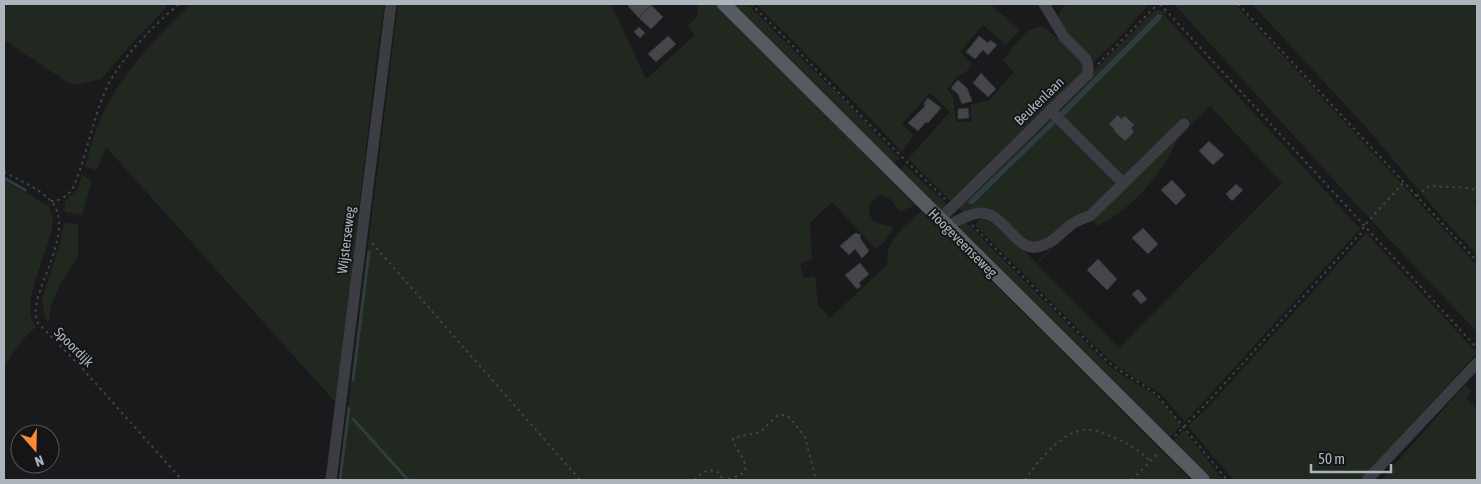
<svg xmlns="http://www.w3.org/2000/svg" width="1481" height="484" viewBox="0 0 1481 484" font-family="'Asap Condensed',sans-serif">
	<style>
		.green { fill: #20281f }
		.water { fill: #2f3d41 }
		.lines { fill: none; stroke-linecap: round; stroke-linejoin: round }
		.stream { stroke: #2f3d41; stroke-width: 3 }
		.building { fill: #444649; stroke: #343538 }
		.path { stroke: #414549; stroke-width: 2; stroke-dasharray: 2.5 4; stroke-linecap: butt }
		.minor { stroke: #3b3d42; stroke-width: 11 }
		.major { stroke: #565b61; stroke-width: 14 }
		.labels { text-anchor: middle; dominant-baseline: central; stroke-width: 4; stroke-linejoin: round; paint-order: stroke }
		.street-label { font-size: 14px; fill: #acb5bc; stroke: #151517 }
	</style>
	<rect width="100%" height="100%" fill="#1a1a1c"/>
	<path class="green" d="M4,4H164L167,7L135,40L101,79L76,85L70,84L4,40Z
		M191,4H385L377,55L336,403L106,147L97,170L85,167C91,146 97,124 107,105C128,66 160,34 191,4Z
		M398,4H611L646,79L695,35L688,25L698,16L697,4H717L914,204L911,207L901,211C891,205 896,199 880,195C869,200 864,215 876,222C881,225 888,225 893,227L886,240L876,249L832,202L810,223L812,260L800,263L803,278L815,276L818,305L830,318L888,264C883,242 906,225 921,211L1191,480H339Z
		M731,4H747L854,110L899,158L893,164Z
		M756,4H976L978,6L980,4H990L1020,30L1006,45L983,25L960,52L972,64L966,72L957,76L947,90L953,95L956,122L972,121L970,105L989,100L1014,72L1003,60C1013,48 1029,19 1047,29L1083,60L1085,70L953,203L908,159L950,112L930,93L902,124L914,135L901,152L876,124Z
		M1065,4H1149L1120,37L1092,63L1052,25Z
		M1174,4H1235L1477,265V332L1354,202Z
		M1252,4H1477V198L1474,201L1477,205V255L1443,219L1366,127Z
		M1160,10L1166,12L1164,15L1360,229L1185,422L1160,393L1120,369L1108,359L975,225L982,217L1002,227L1036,263L1077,225L1037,264L1119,348L1282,183L1210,106C1199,117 1187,127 1178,140C1173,147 1170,156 1165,163C1147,190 1127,211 1098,226L1092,220L1190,125L1185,119L1125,175L1120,174L1063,117L1162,18L1158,14L1059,113L1056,108L1154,11Z
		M1047,118L1053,119L968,201L970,205L973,204L1057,122L1114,181L1113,188L1087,214L1045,242H1030L1022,237L1000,215L964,214L957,207Z
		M905,165L949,206L942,213L900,170Z
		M82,175L92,181L82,215L65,212V201L78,189Z
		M4,181L49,206C50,211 53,216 53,221C51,249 17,305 36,327C22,339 13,352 4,367Z
		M965,221L1108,365C1122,376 1138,383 1151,393C1162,401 1173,415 1181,426L1168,439L959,230L960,226Z
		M64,223L78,224V255L75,262L61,282L51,306L48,325L44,313L42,299L59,246Z
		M1366,233L1477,353L1360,480H1233L1188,426L1208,407Z
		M1465,385L1472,391L1466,398L1477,409V480H1381Z
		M1184,430L1223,480H1210L1172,442Z"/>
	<path class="water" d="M1158,14L1162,15L1161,19L1063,117L1059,113Z
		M1053,119L1057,122L973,204H969L968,201Z"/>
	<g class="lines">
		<path class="stream" d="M4,178L25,190
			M353,380L369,252
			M353,419L408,480
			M340,480L349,408"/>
	</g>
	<path class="building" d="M630,4H650L651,5L639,18L628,6Z
		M651,5L663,17L651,29L639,18Z
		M639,27L645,33L640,38L634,32Z
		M668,36L676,44L656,62L648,54Z
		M979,36L988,43L990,40L997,45L988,55L983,50L975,59L966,52Z
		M981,73L996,89L988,97L973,83Z
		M958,80L967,88L972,101L962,104L958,94L951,88Z
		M928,98L941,108L928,123L926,122L918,131L908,123L925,106L924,103Z
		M968,108L969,118L958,119V109Z
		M1118,115L1121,119L1125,116L1134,125L1131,128L1134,132L1125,141L1114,131L1115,130L1109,124Z
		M1209,141L1224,155L1213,165L1199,151Z
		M1172,180L1186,195L1176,205L1161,190Z
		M1236,184L1243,190L1232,201L1226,194Z
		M1143,228L1158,244L1148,254L1132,238Z
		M855,233L861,235L860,238L869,251L862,258L855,249L849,255L840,246Z
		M1098,259L1117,279L1107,290L1087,270Z
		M860,263L869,274L859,283L861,286L857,289L845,275Z
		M1138,289L1147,299L1141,304L1132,294Z"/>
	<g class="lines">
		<path class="path" d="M751,4C816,68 879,136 945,199
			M1160,4L1477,348
			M1238,4L1477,261
			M1098,64L1158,4
			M4,172C19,180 38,188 50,200C71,221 50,262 42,285C38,298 33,309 37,322L81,367L182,480
			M1417,196L1429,186L1469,188L1477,191
			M51,201C61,201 67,196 73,188C87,156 92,121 106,89C121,58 153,26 179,4
			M972,225L1105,359C1121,374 1142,382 1158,396L1227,480
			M372,243L580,480
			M1175,436L1206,404L1361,233L1364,226L1404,182
			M694,480C703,471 709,467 721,474L722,480
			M722,480C758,474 745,464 733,441V438L760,432L778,415H786L791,419L805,437L816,480
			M1025,480C1037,462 1062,431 1085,430C1095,429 1106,434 1115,438C1128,443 1140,451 1150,461
			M1132,480L1158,453"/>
		<path class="minor" d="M1050,110L1123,183
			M940,219L1088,74V65L1085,58L1064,37L1044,4
			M947,226C957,221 968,214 979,213C1005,212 1014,250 1037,247C1052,245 1061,232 1072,224C1078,220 1084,218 1090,216L1184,124
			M331,480L391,4
			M1367,480L1477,363"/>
		<path class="major" d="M724,4L1203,480"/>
	</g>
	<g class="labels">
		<g class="street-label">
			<text transform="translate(1039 101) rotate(-44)">Beukenlaan</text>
			<text transform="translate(346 240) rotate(-83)">Wijsterseweg</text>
			<text transform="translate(963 243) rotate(45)">Hoogeveenseweg</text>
			<text transform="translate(74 347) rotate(45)">Spoordijk</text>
		</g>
	</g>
	<rect width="1481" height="484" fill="none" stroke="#acb5bc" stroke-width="10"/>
	<g transform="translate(35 449) rotate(160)"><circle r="24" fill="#151517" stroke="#515559"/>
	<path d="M0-4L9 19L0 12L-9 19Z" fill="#fb8a34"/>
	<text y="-8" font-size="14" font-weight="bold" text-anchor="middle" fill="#acb5bc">N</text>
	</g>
	<path d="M1311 464v8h80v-8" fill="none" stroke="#acb5bc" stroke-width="2.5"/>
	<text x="1318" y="464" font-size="15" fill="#acb5bc" stroke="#151517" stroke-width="4" paint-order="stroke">50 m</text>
</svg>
